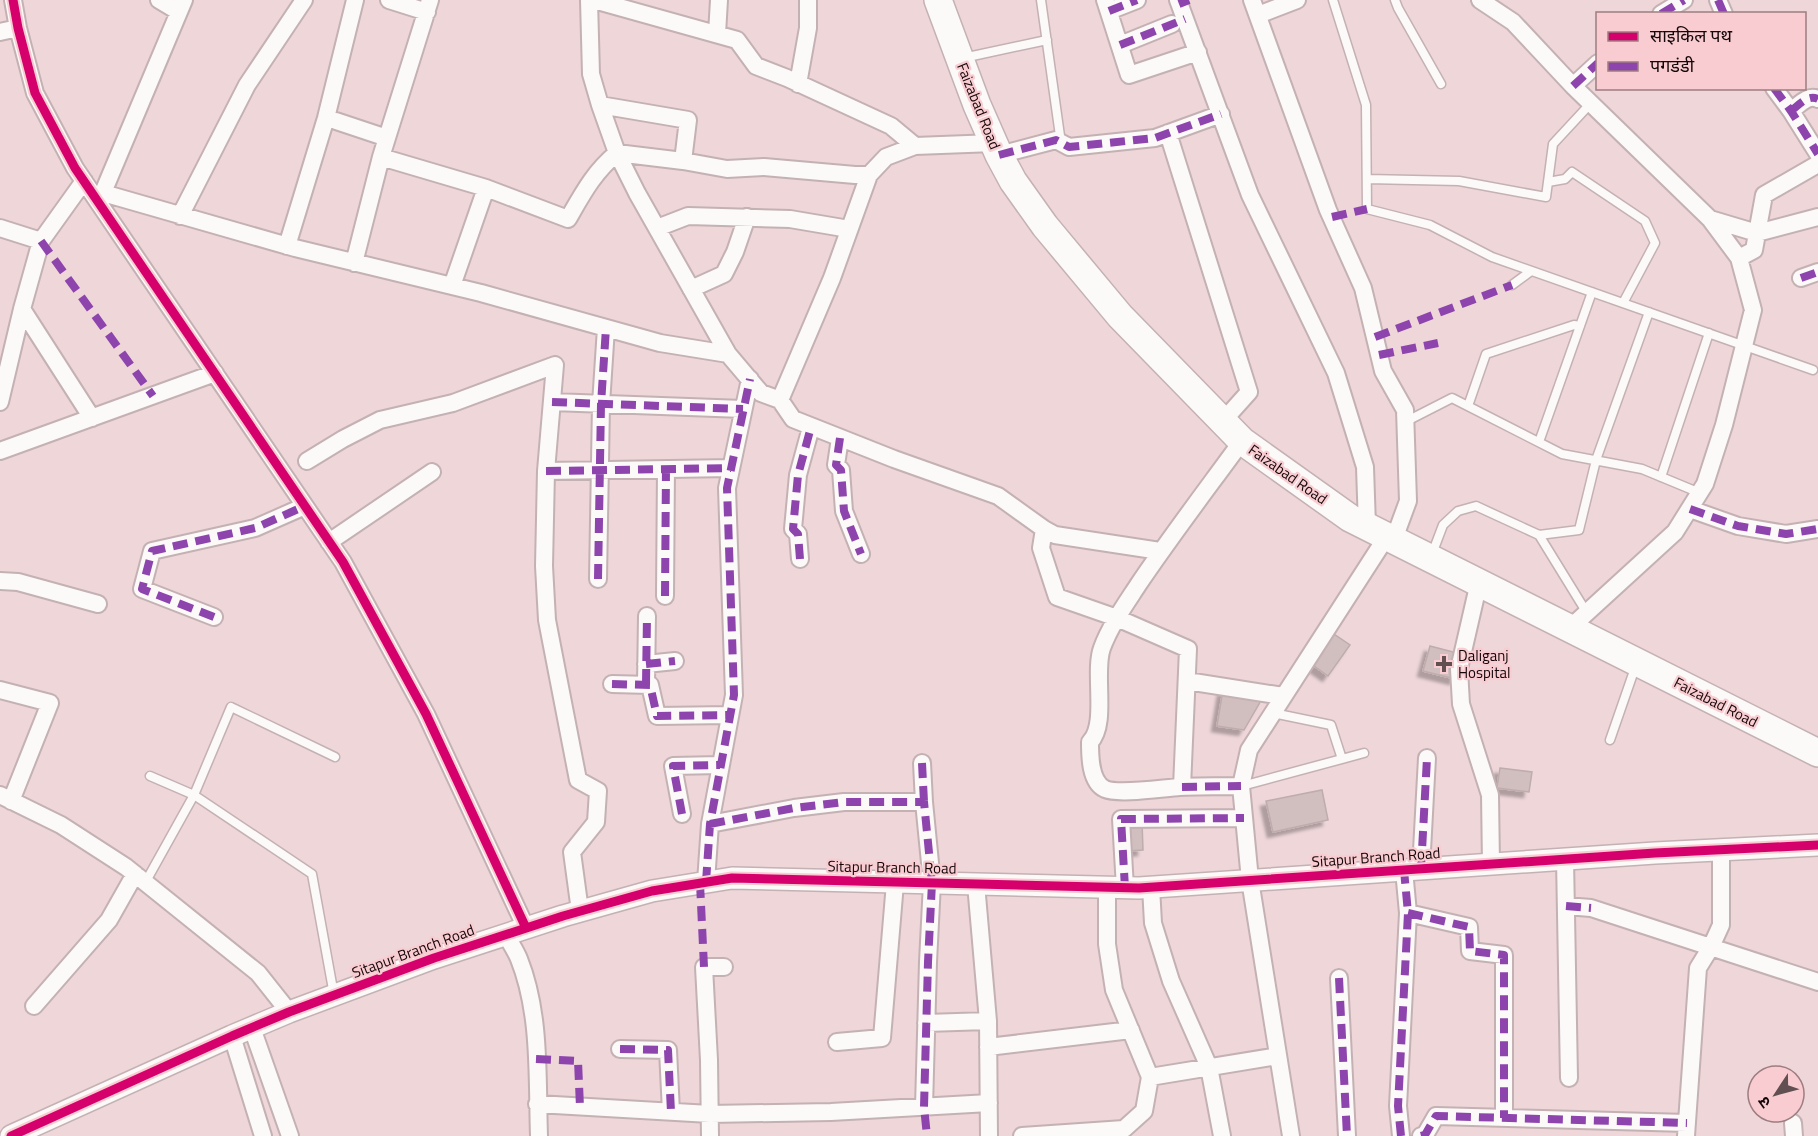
<svg xmlns="http://www.w3.org/2000/svg" width="1818" height="1136" viewBox="0 0 1818 1136" font-family="'Titillium Web','Noto Sans Devanagari',sans-serif">
	<style>
		.building { fill: #d1bebe; stroke: #bfacac; stroke-width: 1.5; filter: url(#shadow) }
		.lines { fill: none; stroke-linecap: round; stroke-linejoin: round }
		.service-casing { stroke: #c4b1b3; stroke-width: 11 }
		.minor-casing { stroke: #c4b1b3; stroke-width: 20 }
		.tertiary-casing { stroke: #c4b1b3; stroke-width: 24 }
		.primary-casing { stroke: #c4b1b3; stroke-width: 30 }
		.service { stroke: #fcf9f9; stroke-width: 8 }
		.minor { stroke: #fcf9f9; stroke-width: 16 }
		.tertiary { stroke: #fcf9f9; stroke-width: 21 }
		.primary { stroke: #fcf9f9; stroke-width: 27 }
		.quiet { stroke: #8e44ad; stroke-width: 8; stroke-dasharray: 15 8; stroke-linecap: butt }
		.cycleway-casing { stroke: #f8ccd1; stroke-width: 13 }
		.cycleway { stroke: #d6006c; stroke-width: 9 }
		.poi-dot { fill: #614f52; stroke: #f8ccd1; stroke-width: 2 }
		.labels { text-anchor: middle; dominant-baseline: central; stroke-width: 4.5; stroke-linejoin: round; paint-order: stroke }
		.street-label { font-size: 15px; fill: #150709; stroke: #f8ccd1 }
		.poi-label { font-size: 15px; fill: #150709; stroke: #f8ccd1; text-anchor: start }
	</style>
	<defs>
		<filter id="shadow"><feDropShadow dx="-5.5" dy="5.5" stdDeviation="1.5" flood-color="#0004"/></filter>
	</defs>
	<rect width="100%" height="100%" fill="#eed6d9"/>
	<path class="building" d="M1331,632L1350,645L1328,676L1310,663Z
		M1430,646L1461,654L1455,679L1423,671Z
		M1223,690L1263,697L1244,730L1217,726Z
		M1500,768L1532,772L1529,792L1497,788Z
		M1322,790L1328,820L1273,832L1266,801Z
		M1142,821L1143,850L1126,851L1125,822Z"/>
	<g class="lines">
		<g class="service-casing">
			<path id="service" d="M1041,0L1061,143
				M1333,0L1366,105L1367,209L1430,225L1492,257L1813,370
				M1395,0L1398,8L1441,84
				M963,58L1047,40
				M1367,179L1459,181L1546,197L1553,144L1591,103
				M1548,182L1565,179L1572,172L1645,221L1655,243L1623,303
				M1512,285L1531,271
				M1468,406L1486,354L1574,325L1580,326
				M1405,422L1452,398L1562,454L1642,469L1700,493
				M1539,442L1592,292
				M1661,477L1709,333
				M1539,535L1579,530L1596,460L1649,312
				M1432,554L1443,525L1458,511L1476,506L1539,535L1587,613
				M1273,713L1331,725L1342,759
				M1610,740L1636,665
				M150,776L194,795L312,874L334,995
				M1242,786L1364,753
				M145,883L194,795L231,707L335,757"/>
		</g>
		<g class="minor-casing">
			<path id="minor" d="M13,0L18,28L35,93L75,168L343,562L426,714L526,928
				M159,0L179,12
				M389,0L427,12
				M589,0L591,74L600,105L617,153L637,193L728,354L761,393L780,400L793,419L894,459L998,496L1044,529L1055,535L1160,551
				M594,0L737,40L756,66L787,78L891,126L915,146
				M1105,0L1129,75L1198,52
				M1178,0L1250,195L1336,373L1365,467L1367,526
				M1252,0L1328,210L1363,288L1383,371L1405,410L1408,501L1394,539
				M1480,0L1513,22L1573,86L1710,219L1739,258L1753,310L1724,425L1705,484L1675,532L1570,628
				M1718,0L1724,14
				M1109,11L1137,0
				M1661,14L1684,0
				M1258,15L1297,0
				M0,32L18,28
				M717,34L719,0
				M1120,45L1172,24
				M798,84L808,28V0
				M1573,86L1598,63
				M1774,88L1791,111L1818,154
				M600,105L688,120L683,161
				M1791,111C1799,105 1808,94 1818,99
				M336,121L387,138
				M1168,133L1249,392L1223,421
				M999,155L1056,140L1069,147L1155,138L1221,114
				M381,157L486,188L568,219C583,193 594,172 617,153L683,161L727,169L764,167L855,175H869
				M103,193L295,248L481,293L660,343L728,354
				M99,202L184,0
				M180,216L247,85L304,0
				M1710,219L1757,233L1818,217
				M0,228L41,241
				M657,228L688,216L790,219L849,229
				M287,246L326,118L355,0
				M1739,258L1754,250L1764,195L1818,164
				M354,263L381,157L430,0
				M1801,278L1818,272
				M452,286L486,188
				M691,289L724,274L735,252L747,217
				M22,309L92,418
				M780,400L832,278L869,175L886,157L915,146L994,143
				M0,402L22,309L41,241L84,181
				M552,402L743,409
				M840,438L836,465L841,470L844,511L861,554
				M0,451L215,373
				M307,461L343,439L380,420L453,403L555,365L546,471L544,566L547,620L578,780L598,791L596,822L572,852L580,911
				M546,471L731,468
				M1690,509L1738,526L1786,534L1818,529
				M1044,529L1041,548L1057,597L1117,618L1188,649L1182,787
				M329,542L432,472
				M800,559L798,534L793,529L798,475L811,427
				M598,579L601,404L606,328
				M0,581L18,582L98,604
				M1479,582L1459,669L1461,704L1490,795L1491,864
				M665,596L666,469
				M214,617L142,589L152,551L255,528L305,506
				M646,664L675,661
				M1187,681L1283,696
				M612,684L650,685L657,716L730,715
				M646,684L647,616
				M0,690L50,703L11,801
				M922,763L924,802
				M1241,786C1221,786 1200,786 1180,787C1163,788 1119,795 1105,789C1090,782 1090,756 1090,742C1108,724 1093,672 1102,648C1110,626 1125,605 1138,585C1171,536 1207,489 1242,441
				M0,795L61,825L126,867L258,973L289,1012
				M682,814L673,766L720,765
				M710,824L794,808L844,802H924L932,883L928,962L924,1107
				M1565,859L1569,1078
				M1421,869L1427,758
				M706,882L710,824L734,695L727,488L750,379
				M976,884L988,1021L989,1136
				M1107,887V944L1114,990L1150,1077
				M1151,887L1153,923L1171,981L1209,1067L1222,1136
				M1125,888L1121,819L1244,818
				M1566,906L1591,908L1818,982
				M1408,913L1469,927L1470,951L1504,955V1118
				M506,934C510,943 516,951 519,959C541,1014 537,1078 539,1136
				M1339,978L1347,1136
				M34,1006L109,920L135,874
				M926,1023L988,1021
				M252,1028L290,1136
				M232,1036L263,1136
				M837,1042L882,1038L895,883
				M988,1047L1131,1030
				M620,1049L668,1050L671,1112
				M537,1104L710,1114L831,1112L989,1103
				M1793,1123L1794,1136
				M710,1136L709,1060L704,967H724
				M1022,1136L1124,1129L1144,1111L1150,1077L1278,1056
				M1291,1136L1250,880L1241,786L1249,750L1387,536
				M1401,1136L1398,1106L1408,913L1404,870
				M1421,1136L1425,1135L1436,1116L1687,1123
				M1686,1136L1698,968L1711,947L1721,925V850"/>
		</g>
		<g class="tertiary-casing">
			<path id="tertiary" d="M11,1136L232,1036L289,1012L434,958L563,916L652,891L732,878L1139,888L1655,853L1818,845"/>
		</g>
		<g class="primary-casing">
			<path id="primary" d="M938,0L977,105L999,155L1013,181L1045,226L1120,316L1242,441L1350,518L1818,753"/>
		</g>
		<use href="#service" class="service"/>
		<use href="#minor" class="minor"/>
		<use href="#tertiary" class="tertiary"/>
		<use href="#primary" class="primary"/>
		<path class="quiet" d="M1718,0L1724,14
			M1179,4L1189,0
			M1109,11L1137,0
			M1661,14L1684,0
			M1120,45L1185,19
			M1573,86L1598,63
			M1774,88L1791,111L1818,154
			M1791,111C1799,105 1808,94 1818,99
			M999,155L1056,140L1069,147L1155,138L1221,114
			M1332,217L1367,209
			M41,241L153,396
			M1801,278L1818,272
			M1375,337L1512,285
			M1379,355L1438,343
			M552,402L743,409
			M840,438L836,465L841,470L844,511L861,554
			M546,471L731,468
			M1690,509L1738,526L1786,534L1818,529
			M800,559L798,534L793,529L798,475L811,427
			M598,579L601,404L606,328
			M665,596L666,469
			M214,617L142,589L152,551L255,528L305,506
			M646,664L675,661
			M612,684L650,685L657,716L730,715
			M646,684L647,616
			M922,763L924,802
			M1182,787L1241,786
			M682,814L673,766L720,765
			M710,824L794,808L844,802H924L932,883L928,962L924,1107L927,1136
			M1421,869L1427,758
			M706,882L710,824L734,695L727,488L750,379
			M700,883L704,967
			M1125,888L1121,819L1244,818
			M1566,906L1591,908
			M1408,913L1469,927L1470,951L1504,955V1118
			M1339,978L1347,1136
			M620,1049L668,1050L671,1112
			M536,1059L578,1061L580,1107
			M1401,1136L1398,1106L1408,913L1404,870
			M1421,1136L1425,1135L1436,1116L1687,1123"/>
		<g class="cycleway-casing">
			<path id="cycleway" d="M13,0L18,28L35,93L75,168L343,562L426,714L526,928
				M11,1136L232,1036L289,1012L434,958L563,916L652,891L732,878L1139,888L1655,853L1818,845"/>
		</g>
		<use href="#cycleway" class="cycleway"/>
	</g>
	<path class="poi-dot" d="M1441 655h6v6h6v6h-6v6h-6v-6h-6v-6h6z"/>
	<g class="labels">
		<g class="street-label">
			<text transform="translate(979 106) rotate(68)">Faizabad Road</text>
			<text transform="translate(1288 474) rotate(35)">Faizabad Road</text>
			<text transform="translate(1716 702) rotate(27)">Faizabad Road</text>
			<text transform="translate(1376 857) rotate(-4)">Sitapur Branch Road</text>
			<text transform="translate(892 867) rotate(1)">Sitapur Branch Road</text>
			<text transform="translate(413 951) rotate(-20)">Sitapur Branch Road</text>
		</g>
		<g class="poi-label">
			<text x="1458" y="655">Daliganj<tspan x="1458" dy="17">Hospital</tspan></text>
		</g>
	</g>
	<rect x="1596" y="12" width="210" height="78" fill="#f8ccd1" stroke="#9d7d81" stroke-width="1.5"/>
	<rect x="1608" y="32" width="30" height="9" fill="#d6006c" stroke="#9d7d81" stroke-width="1.5"/>
	<text x="1650" y="42" font-size="18" fill="#150709">साइकिल पथ</text>
	<rect x="1608" y="62" width="30" height="9" fill="#8e44ad" stroke="#9d7d81" stroke-width="1.5"/>
	<text x="1650" y="72" font-size="18" fill="#150709">पगडंडी</text>
	<g transform="translate(1776 1094) rotate(234)"><circle r="28" fill="#f8ccd1" stroke="#9d7d81" stroke-width="1.5"/>
	<path d="M0-4.5L10 22L0 15L-10 22Z" fill="#614f52"/>
	<text y="-9" font-size="16" font-weight="bold" text-anchor="middle" fill="#150709">उ</text>
	</g>
</svg>
